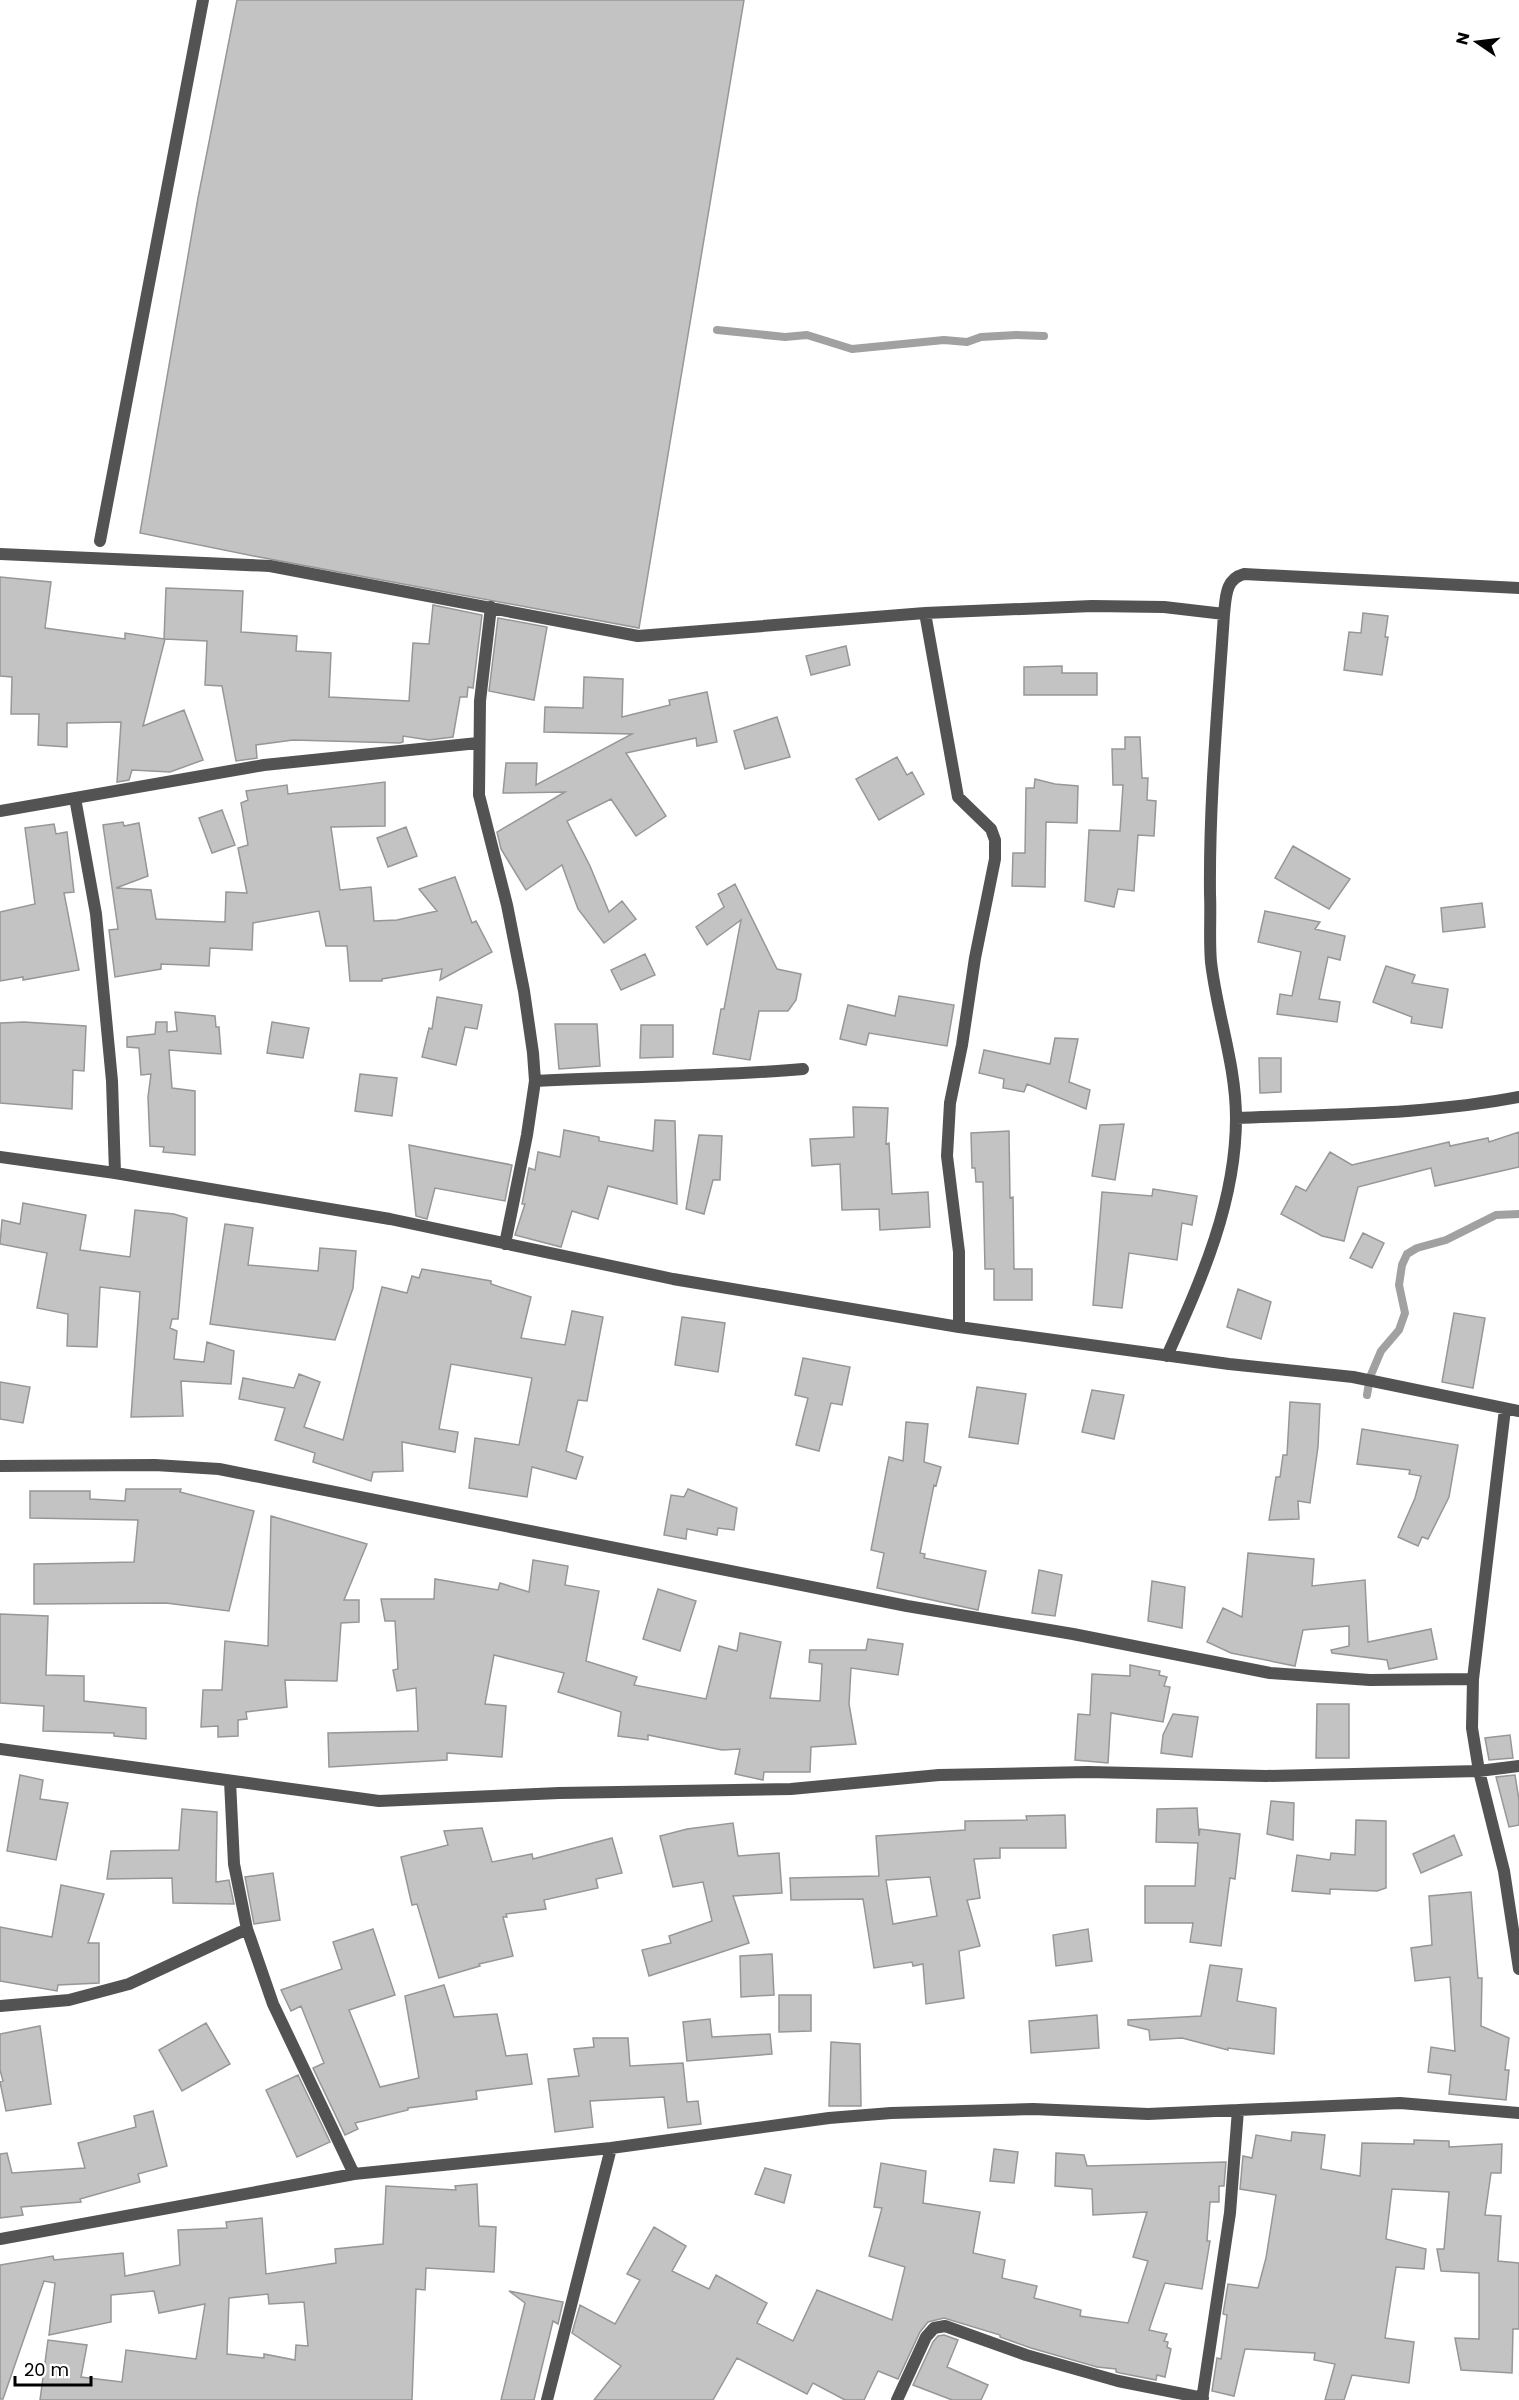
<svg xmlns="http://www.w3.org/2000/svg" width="1519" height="2400" viewBox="0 0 1519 2400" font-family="Poppins,sans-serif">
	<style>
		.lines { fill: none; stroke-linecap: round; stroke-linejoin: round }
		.stream { stroke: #a1a1a1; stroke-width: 8 }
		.building { fill: #c3c3c3; stroke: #979797; stroke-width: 1.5; fill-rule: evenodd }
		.minor { stroke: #535353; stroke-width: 12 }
	</style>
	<rect width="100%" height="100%" fill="#fff"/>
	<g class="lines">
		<path class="stream" d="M717,330L785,337L807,335L852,349L944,340L967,342L981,337L1016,335L1044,336
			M1367,1395L1370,1377L1381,1351L1399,1330L1405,1313L1399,1285L1402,1265L1407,1254L1417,1248L1446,1240L1496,1215L1519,1214"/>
	</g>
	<path class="building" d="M237,0H744L639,628L259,557L140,533L198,198Z
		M0,577L51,582L45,628L125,639V633L164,639L166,588L243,591L241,632L297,636L296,651L331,653L329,697L409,701L413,643L429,644L433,605L482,615L473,688L468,687L467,697H460L453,737L429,740L403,736V742L400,743L293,740L256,745L257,758L236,761L222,686L205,685L207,641L165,639L143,726L184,710L203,760L170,772L132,770L129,780L117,782L121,722L67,723V747L38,745L39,714H11L12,677L0,676Z
		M1363,613L1388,616L1385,637H1388L1382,675L1344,670L1349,632L1361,633Z
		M498,618L547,627L534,700L489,691Z
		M846,646L850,665L811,675L806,656Z
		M1062,666V673H1097V695H1024V667Z
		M584,677L623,679L622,717L670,705L669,700L707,692L717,742L697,746L696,738L626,753L666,816L636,836L611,799L567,821L590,866L609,912L622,901L636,919L604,943L578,909L562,865L526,890L501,849L497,832L565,792L503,793L506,763H537L536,785L632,734L544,732L545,707L583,708Z
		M777,717L790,757L745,769L734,731Z
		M1125,737H1140L1142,778H1148L1147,800L1156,801L1154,836L1138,835L1134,891L1118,889L1114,907L1085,901L1089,830L1120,831L1123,785H1113L1112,749H1125Z
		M897,757L907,775L912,772L924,794L879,820L856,779Z
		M1035,779L1055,784L1078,786L1077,823L1046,822L1045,887L1012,886L1013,853H1025L1026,788H1034Z
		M385,782V826L331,827L340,890L371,887L374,921L397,920L437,911L419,889L455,877L472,923L476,921L492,952L440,980L442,969L382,979V981H350L347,946H326L319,911L253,923L252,950L210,948L209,966L161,964V969L115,977L109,930L118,929L103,825L123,822L124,826L139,823L148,876L116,888L151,890L156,919L225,922L226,892L247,893L238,848L248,845L241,803L248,800L246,791L287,785L288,794Z
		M222,810L235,845L212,853L199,818Z
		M54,824L56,834L67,832L74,892L64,893L79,970L23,980V977L0,981V912L35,904L25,828Z
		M406,827L417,856L388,867L377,838Z
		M1293,846L1350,879L1329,909L1275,878Z
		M735,884L777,969L801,974L796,1000L788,1011H759L750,1060L713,1054L721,1009H724L741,920L707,945L696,927L724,907L718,894Z
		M1482,903L1485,927L1443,932L1441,908Z
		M1265,911L1320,922L1315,929L1345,936L1340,960L1328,957L1319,999L1340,1002L1337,1022L1277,1014L1280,994L1292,996L1301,952L1258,942Z
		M645,954L655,975L621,990L611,970Z
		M1386,966L1415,975L1412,983L1448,989L1442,1028L1411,1023L1412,1017L1373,1002Z
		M899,996L954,1005L947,1046L869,1033L866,1045L840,1039L848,1005L895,1016Z
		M437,997L482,1005L477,1029L465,1027L456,1065L422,1057L429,1028L432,1029Z
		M175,1012L215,1016L216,1027H219L221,1054L169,1050L172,1088L195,1091V1155L163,1152L164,1147L150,1146L148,1097L151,1074L141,1075L139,1048L127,1047V1037L155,1034L156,1022H167V1032L177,1031Z
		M24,1022L86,1026L84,1071L73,1070L72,1109L0,1103V1023Z
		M272,1022L309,1028L303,1058L267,1053Z
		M555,1024H597L600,1066L559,1069Z
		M641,1025H673V1057L640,1058Z
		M1055,1038L1078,1039L1069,1082L1090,1090L1086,1109L1027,1084L1024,1092L1003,1088L1004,1079L979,1073L984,1050L1050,1064Z
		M1259,1058H1281V1092L1260,1093Z
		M360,1074L397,1078L392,1116L355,1111Z
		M853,1107L888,1108L886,1144L889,1143L892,1194L928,1192L930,1227L880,1230L879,1209L842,1210L840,1164L812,1166L810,1139L854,1137Z
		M655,1120L675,1121L677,1204L608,1186L598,1219L572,1211L561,1247L515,1235L525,1204H522L529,1168L535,1170L538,1152L560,1157L564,1130L599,1137V1141L653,1151Z
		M1124,1124L1115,1180L1092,1176L1100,1125Z
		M1009,1131L1010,1198L1013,1197L1014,1269H1032V1300H994V1269H985L983,1182H976L975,1168H972L971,1133Z
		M1519,1132V1167L1435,1186L1431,1168L1358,1187L1344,1241L1322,1236L1281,1214L1296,1186L1306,1191L1330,1152L1352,1165L1449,1142L1450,1146L1488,1138L1489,1142Z
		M699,1135L722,1136L720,1180H713L704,1214L686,1209Z
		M409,1145L512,1165L505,1201L435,1188L427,1219L416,1216Z
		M1153,1189L1197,1196L1192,1225L1182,1223L1177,1260L1129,1253L1122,1308L1093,1305L1102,1192L1152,1196Z
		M23,1203L86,1215L80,1250L130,1257L135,1210L174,1214L187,1218L178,1319H172L170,1328L177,1331L174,1359L204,1362L207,1342L234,1351L231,1384L181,1381L183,1416L131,1417L140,1292L100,1287L97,1347L67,1346L68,1314L37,1308L47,1253L0,1244L2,1220L20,1224Z
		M225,1224L253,1228L248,1265L318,1271L320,1248L356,1251L353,1288L335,1340L210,1324Z
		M1363,1233L1384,1243L1372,1268L1350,1258Z
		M422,1269L491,1281V1284L531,1297L521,1338L565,1345L572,1311L603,1317L587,1401L578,1400L566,1451L583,1457L576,1479L532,1467L527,1497L469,1488L475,1438L519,1445L532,1378L451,1364L439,1429L458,1432L455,1452L402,1442L403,1471L373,1472L371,1481L313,1462L315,1453L275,1440L285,1408L239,1399L243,1378L294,1388L299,1374L320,1382L304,1427L343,1440L382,1287L407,1293L412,1276L419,1278Z
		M1238,1289L1271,1302L1261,1339L1227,1327Z
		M1454,1313L1485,1318L1473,1388L1442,1382Z
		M682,1317L725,1323L718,1372L675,1365Z
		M803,1358L850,1367L842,1405L831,1403L819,1451L796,1445L808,1398L795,1395Z
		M0,1382L30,1387L23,1423L0,1419Z
		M977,1387L1026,1394L1018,1444L969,1437Z
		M1092,1390L1124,1395L1114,1439L1082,1432Z
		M1290,1402L1320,1404L1318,1447L1310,1503L1298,1501L1299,1519L1269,1520L1276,1477H1280L1283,1455H1287Z
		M906,1422L928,1424L924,1462L941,1467L936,1486L934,1485L920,1553L925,1554L924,1558L986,1571L978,1610L877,1588L884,1553L871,1550L889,1457L903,1461Z
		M1362,1429L1458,1445L1449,1497L1428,1539L1422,1537L1418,1546L1398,1537L1415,1498L1421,1476L1409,1474L1410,1470L1357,1464Z
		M126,1489H181L180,1492L254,1511L229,1611L166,1603L34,1604V1564L134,1562L138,1520L30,1518V1491H90V1499L125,1501Z
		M688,1489L737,1508L734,1530L718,1528L717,1535L687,1529L686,1539L664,1535L671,1495L684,1497Z
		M271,1516L367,1544L344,1600H359V1622L341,1623L337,1681L285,1680L287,1707L246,1712L247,1719L238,1720V1736L218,1737V1726L201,1727L203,1690H222L225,1641L268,1646Z
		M1248,1553L1314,1559L1312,1586L1365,1580L1368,1642L1431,1629L1437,1659L1389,1669L1387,1660L1332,1653L1331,1650L1349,1646V1626L1303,1630L1295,1666L1231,1653L1207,1642L1223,1608L1242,1617Z
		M533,1560L568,1566L565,1585L599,1591L586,1661L637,1677L634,1685L706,1699L719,1646L737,1651L740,1633L781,1642L770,1698L820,1701L822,1664L809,1662L810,1650H866L868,1639L903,1644L898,1675L851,1668L849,1704L856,1744L811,1747L810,1772H764L763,1780L735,1774L740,1749L722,1750L648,1735V1740L618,1736L621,1712L558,1692L564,1673L494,1655L485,1704L506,1706L502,1757L447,1753V1760L329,1767L328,1733L418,1731L416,1688L397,1691L393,1670L398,1669L395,1621H385L381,1599H434L435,1579L498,1590L500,1583L529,1592Z
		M1039,1570L1062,1575L1055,1616L1032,1613Z
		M1152,1581L1185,1587L1182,1628L1148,1621Z
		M658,1589L696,1601L680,1651L643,1639Z
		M0,1614L48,1616L46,1675L84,1676V1701L146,1708V1739L114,1736V1733L43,1731L44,1706L0,1703Z
		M1130,1665L1160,1671L1159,1675L1167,1677L1164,1686L1170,1687L1163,1722L1111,1713L1108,1763L1075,1760L1078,1714L1090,1715L1092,1674L1130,1676Z
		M1317,1704H1349V1758H1316Z
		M1173,1714L1198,1717L1192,1757L1161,1753L1163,1735Z
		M1510,1735L1513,1758L1489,1760L1485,1738Z
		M20,1775L43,1780L40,1799L68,1803L56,1860L7,1851Z
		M1515,1775L1519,1800V1825L1509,1827L1496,1777Z
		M1271,1801L1294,1803L1293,1840L1267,1834Z
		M1197,1808L1199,1836L1200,1829L1240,1834L1235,1879L1230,1878L1221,1946L1190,1942L1193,1923H1145V1886H1195L1198,1843L1156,1842L1157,1809Z
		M182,1809L217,1812L216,1882L229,1880L234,1904L173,1903L172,1878L107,1879L111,1851L179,1850Z
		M1065,1815L1066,1848H1000V1858L974,1859L980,1898L967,1900L980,1946L959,1951L964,1998L926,2004L923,1964L913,1966L912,1962L874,1968L863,1899L791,1900L790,1878L879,1876L876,1836L965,1830V1821L1027,1820L1026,1816ZM930,1877L937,1916L893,1924L886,1880Z
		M1356,1820L1386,1821V1888L1377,1891L1330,1889V1894L1292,1891L1297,1855L1330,1860L1331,1853L1355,1855Z
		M733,1823L738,1856L779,1853L782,1893L733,1896L749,1943L649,1976L642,1950L671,1943L669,1936L712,1921L703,1882L673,1887L660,1836L687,1829Z
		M482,1828L492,1862L532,1854L533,1859L612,1838L622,1873L596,1879L598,1888L544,1900L546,1909L506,1914L507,1917H503L513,1956L479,1964L480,1966L439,1978L417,1904L412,1905L401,1857L448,1845L444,1831Z
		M1454,1835L1462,1855L1421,1873L1413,1854Z
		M273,1873L280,1920L254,1924L245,1877Z
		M61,1885L104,1894L88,1943H99V1983L58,1985L57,1991L0,1981V1927L52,1937Z
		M1471,1892L1478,1978H1482L1481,2026L1509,2038L1505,2070H1509L1506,2100L1449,2094L1451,2075L1428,2072L1431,2047L1455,2051L1450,1977L1415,1981L1411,1948L1432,1945L1429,1896Z
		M373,1929L395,1995L349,2010L380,2087L419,2078L405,1996L444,1985L454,2017L497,2014L506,2056L527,2054L532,2084L476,2091L477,2099L408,2108V2110L355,2123L358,2129L345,2135L313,2068L324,2063L301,2006L291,2011L281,1990L342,1969L333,1942Z
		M1088,1929L1092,1961L1056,1966L1053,1935Z
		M772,1954L774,1995L741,1997L740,1956Z
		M1210,1965L1242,1969L1237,2001L1276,2008L1274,2054L1228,2048V2050L1182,2038L1150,2040L1149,2030L1128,2025V2020L1201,2016Z
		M779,1995H811V2031L779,2032Z
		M1097,2015L1099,2048L1031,2053L1029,2021Z
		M710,2019L712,2037L770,2034L772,2054L687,2061L683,2022Z
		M206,2023L230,2064L182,2091L159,2050Z
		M40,2026L51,2104L6,2111L0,2082L3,2081L0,2070V2034Z
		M593,2038H628L630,2066L683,2063L687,2102L698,2101L701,2124L668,2128L664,2097L646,2098L590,2101L593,2127L555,2132L548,2079L579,2076L574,2049L594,2047Z
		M831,2042L860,2044L861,2106H829Z
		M298,2075L330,2142L297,2157L266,2090Z
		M153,2111L167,2166L138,2174L140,2182L80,2199L81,2202L21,2207L23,2215L0,2218V2154L7,2153L12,2173L85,2168L78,2143L136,2127L134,2116Z
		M1292,2132L1325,2135L1321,2169L1360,2176L1362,2143L1414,2144V2140L1449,2141V2147L1502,2144L1501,2173H1491L1485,2215L1501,2216L1498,2261L1519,2263V2329H1513L1512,2373L1461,2370L1455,2338L1479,2339V2273L1441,2271L1437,2249H1444L1449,2192L1392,2189L1386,2239L1426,2249L1424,2269L1396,2267L1385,2338L1414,2342L1409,2383L1352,2375L1344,2400H1325L1335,2364L1314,2360L1315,2353L1245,2349L1234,2396L1212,2391L1217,2358L1221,2359L1227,2315L1223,2314L1228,2284L1258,2288L1266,2258L1276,2195L1240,2189L1243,2156L1252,2158L1256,2135L1291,2141Z
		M994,2149L1018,2152L1014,2183L990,2181Z
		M1056,2153L1084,2155L1087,2166L1226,2162L1224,2186H1219V2202H1210L1207,2241H1210L1202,2289L1165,2283L1149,2330L1167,2334L1164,2341L1168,2342L1167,2347L1171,2349L1165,2377L1157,2375L1156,2380L1120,2373L1116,2372V2369L1097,2367L1031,2348L1000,2337V2335L944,2318L928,2322L920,2332L898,2379L878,2371L864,2400H845L813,2383L807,2394L737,2358L713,2400H594L621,2366L572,2333L580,2305L615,2324L640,2280L627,2274L654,2227L686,2246L672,2271L709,2289L716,2275L767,2303L757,2323L793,2341L817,2290L892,2320L905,2267L869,2256L882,2208L874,2207L881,2163L926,2171L923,2203L980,2212L973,2253L1005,2260L1002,2278L1037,2286L1034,2298L1081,2310L1080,2316L1128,2323L1148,2261L1133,2257L1147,2212L1093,2215L1092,2189L1055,2186Z
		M765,2168L791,2175L784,2203L755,2194Z
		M477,2184L479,2226L496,2227L494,2272L426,2268L425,2290L416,2289L412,2400H40L48,2340L87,2345L81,2377L122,2382L126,2350L196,2359L205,2304L159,2313L154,2291L111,2295V2322L49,2335L55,2283L44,2281L3,2399H0V2265L53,2256L54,2260L123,2253L125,2276L180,2265L178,2230L227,2228L226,2222L262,2218L266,2274L336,2263L335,2249L383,2244L386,2186L456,2190L455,2186ZM268,2294L269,2304L304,2302L308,2346L296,2345L295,2360L264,2354V2358L227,2354L229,2298Z
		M509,2291L563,2302L558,2324L553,2321L534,2400H501L525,2303Z
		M944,2335L958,2340L947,2367L988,2385L981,2400H952L913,2385L933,2342L938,2336Z"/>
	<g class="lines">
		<path class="minor" d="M100,541L203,0
			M0,554L270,566L638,636L925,613L1092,606L1164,607L1224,614
			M491,607L480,701L479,795L507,905L524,991L533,1053L535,1081L527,1135L505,1244
			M925,613L958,797L991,829L995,840V859L975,958L962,1045L950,1103L947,1156L959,1252V1327
			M75,798L96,914L112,1081L115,1173
			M0,811L264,765L478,743
			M535,1081C625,1076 714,1077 803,1069
			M1236,1118C1330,1114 1426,1115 1519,1097
			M0,1157L115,1173L390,1219L673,1279L959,1327L1229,1364L1353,1377L1519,1411
			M1167,1356C1201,1280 1236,1203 1236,1118C1236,1065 1217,1014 1211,962C1209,940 1211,916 1210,894C1209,801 1218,707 1224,614C1226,597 1225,579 1244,574L1519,588
			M1505,1409L1473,1679L1472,1728L1479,1771L1504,1871L1519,1969
			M0,1466L155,1465L219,1469L907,1606L1073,1634L1270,1673L1370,1680L1473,1679
			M0,1749L379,1801L559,1793L791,1789L939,1775L1088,1772L1266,1776L1479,1771L1519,1766
			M230,1781L234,1864L247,1929L273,2004L354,2174
			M0,2006L69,2000L129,1984L247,1929
			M0,2239L354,2174L611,2148L829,2118L891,2113L1033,2109L1148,2114L1400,2103L1519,2113
			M547,2400L611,2148
			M897,2400L926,2337L934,2328L945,2326L1026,2355L1118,2381L1203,2398
			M1202,2400L1230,2213L1238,2110"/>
	</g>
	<g transform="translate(1477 42) rotate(284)" stroke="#ffffff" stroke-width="4.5" paint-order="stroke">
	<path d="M0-4.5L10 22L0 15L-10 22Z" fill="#000000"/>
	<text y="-9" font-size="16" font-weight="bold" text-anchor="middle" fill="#000000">N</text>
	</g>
	<path d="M15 2376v9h76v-9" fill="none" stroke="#000000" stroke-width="3"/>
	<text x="24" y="2376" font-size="18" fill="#000000" stroke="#ffffff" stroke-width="4.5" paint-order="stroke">20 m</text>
</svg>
